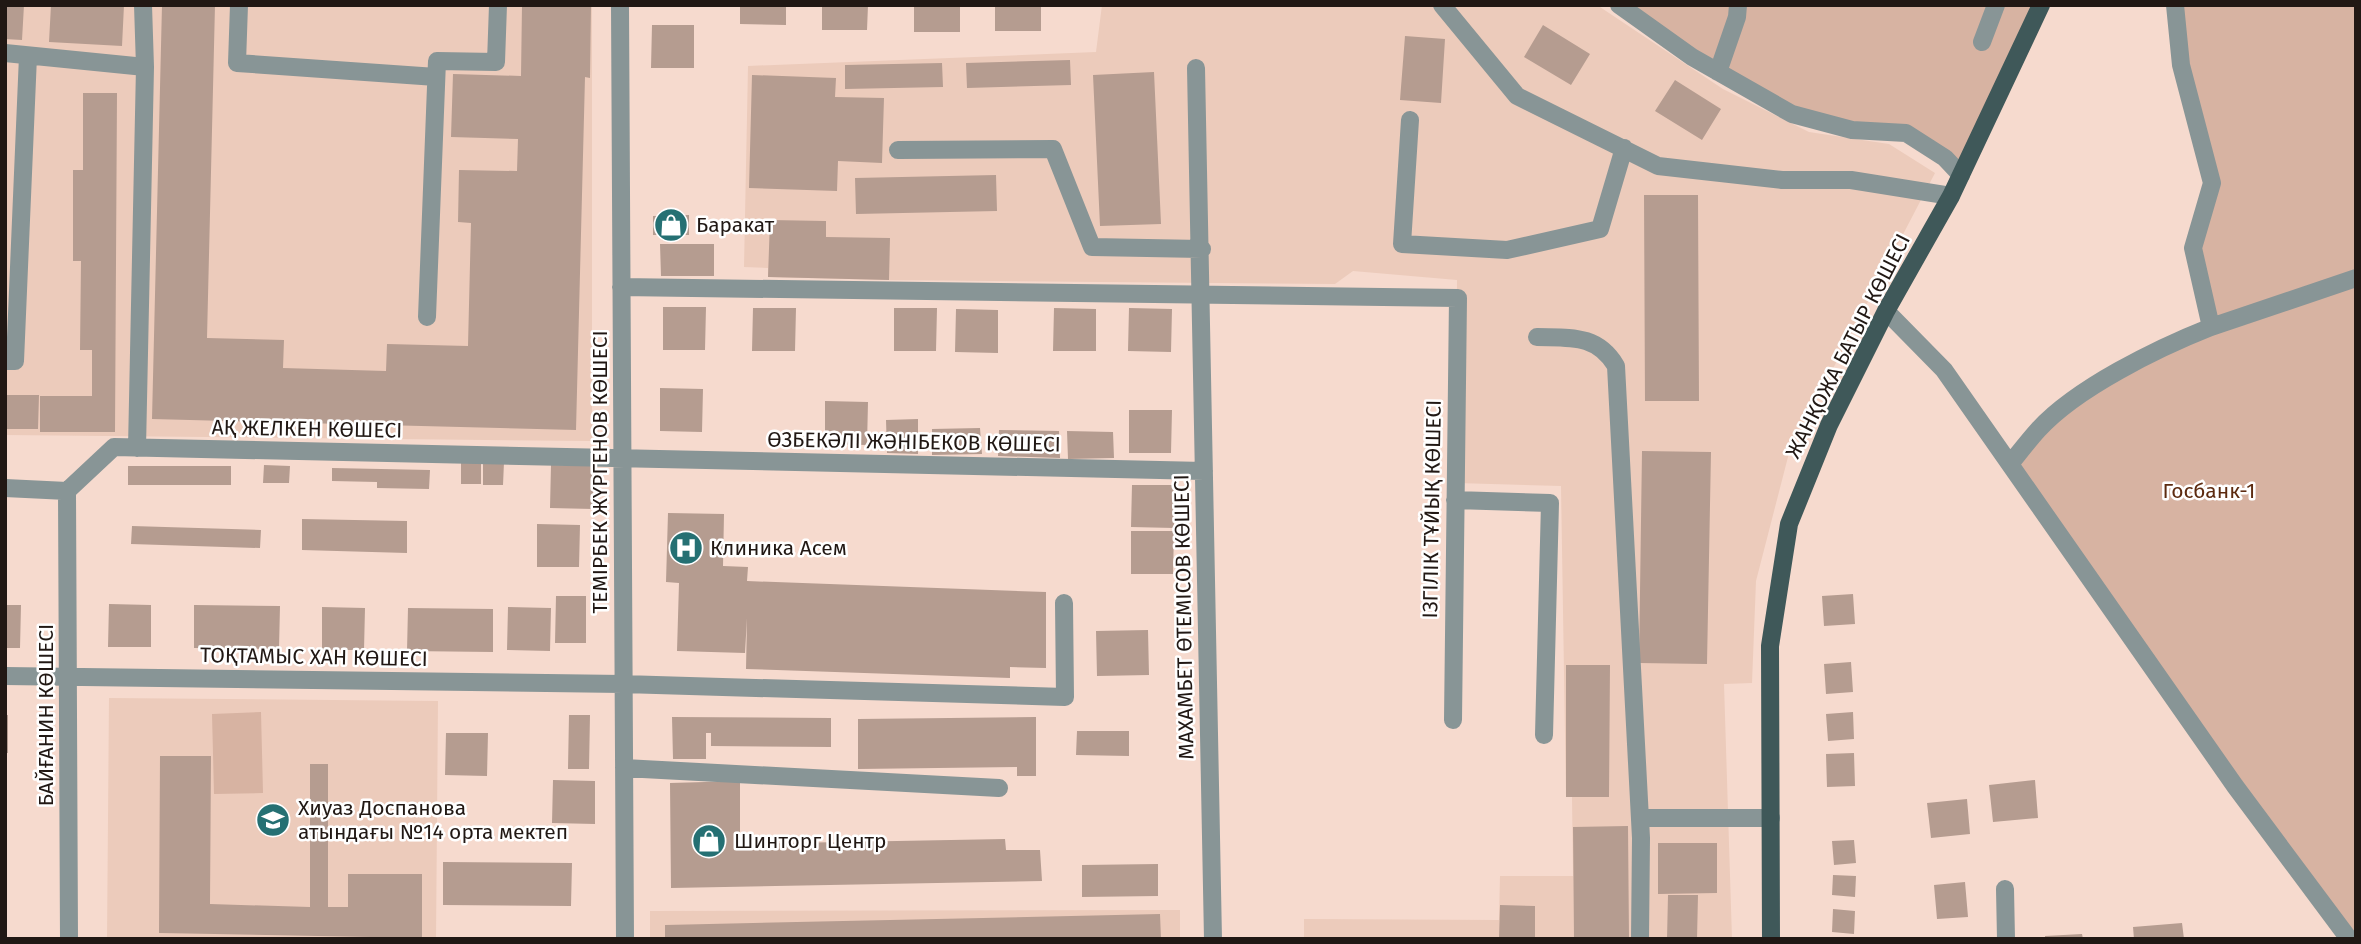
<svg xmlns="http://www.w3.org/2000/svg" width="2361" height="944" viewBox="0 0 2361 944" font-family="'Fira Sans',sans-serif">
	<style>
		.built { fill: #eccbbb }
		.green { fill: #d7b3a2 }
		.building { fill: #b59c90 }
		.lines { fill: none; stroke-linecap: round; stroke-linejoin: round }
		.minor { stroke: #889596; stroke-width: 18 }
		.major { stroke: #3f5859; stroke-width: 18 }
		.labels { text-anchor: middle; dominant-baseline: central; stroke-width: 5; stroke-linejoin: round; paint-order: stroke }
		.poi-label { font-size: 21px; fill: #211814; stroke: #fff; text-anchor: start }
		.street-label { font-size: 21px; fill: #211814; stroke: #fff }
		.park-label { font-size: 21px; fill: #5d2b10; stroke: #fff }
	</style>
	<rect width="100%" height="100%" fill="#f6dace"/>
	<path class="built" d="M5,5H592V441L5,435Z
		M1102,5H1597L1723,89L1809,132L1889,144L1935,173L1789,453L1756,581L1752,683L1724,684L1732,939H1304V919L1499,920L1500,876H1573L1572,797H1566L1561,486L1456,483L1457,280L1353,271L1335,284L889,280L768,277V268L744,267L748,66L1096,52Z
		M109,698L438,701L436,939H107Z
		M1180,910V939H650V911Z"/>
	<path class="green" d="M1619,5H2041L1961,175L1906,133L1792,114Z
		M2175,5H2356V939L2010,464L2101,381L2211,327L2193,248L2212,183Z
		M261,712L263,793L214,794L212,714Z"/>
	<path class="building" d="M5,5H24L22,40L5,39Z
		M51,5H124L122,46L49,42Z
		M162,5H215L207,338L284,340L283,368L386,371L387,344L468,346L471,223L458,222L459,170L517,171L518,139L451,137L453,74L521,76L522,5H591L590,78L585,77L576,430L152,419Z
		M740,5H786V25L740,24Z
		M822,5H868L867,30H822Z
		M914,5H960V32H914Z
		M995,5H1041V31H995Z
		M652,25H694V68H651Z
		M1543,25L1590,54L1571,85L1524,57Z
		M1405,36L1445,39L1441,103L1400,100Z
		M1070,60L1071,85L967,88L966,63Z
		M942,63L943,87L845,89V65Z
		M1154,72L1161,224L1100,226L1093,75Z
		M752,75L836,78L835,97L884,98L882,163L838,161L837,191L749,188Z
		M1675,80L1721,109L1702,140L1655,111Z
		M83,93H117L115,432H40V396H92V350H80L81,261H73V170H83Z
		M996,175L997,211L856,214L855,178Z
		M1644,195H1698L1699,401H1645Z
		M689,215V235H653V216Z
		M770,220L826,221V237L890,238L889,280L768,277Z
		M660,244H714V276H661Z
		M663,307H706L705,350H663Z
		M753,308H796L795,351H752Z
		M894,308H937L936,351H894Z
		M1054,308L1096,309V351H1053Z
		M1129,308L1172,309L1171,352L1128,351Z
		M956,309L998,310V353L955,352Z
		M660,388L703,389L702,432L660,431Z
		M5,395H39L38,429H5Z
		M825,401L868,402L867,445L825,444Z
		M1129,410H1172L1171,453H1129Z
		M918,419V454L887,453L886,420Z
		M980,428L982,454L932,455V429Z
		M999,430L1059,431L1060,458L998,456Z
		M1067,431L1113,432L1114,458L1068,459Z
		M1642,451L1711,452L1707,664L1639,663Z
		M461,461L481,462V484H461Z
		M483,462H504L503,485H483Z
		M264,465L290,466L289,483H263Z
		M551,465L593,466V509L550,508Z
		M128,466H231V485H128Z
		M332,468L430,470L429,489L377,488V482L332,481Z
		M1132,485H1174V528L1131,527Z
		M668,513L724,514L723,566L748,567L747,581L1046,592V668L1010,667V678L746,669L747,618L745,653L677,651L679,583L666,582Z
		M302,519L407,521V553L302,550Z
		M537,524L580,525L579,567H537Z
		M132,526L261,530L260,548L131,544Z
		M1131,531H1174L1173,574H1131Z
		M1853,594L1855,624L1824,626L1822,596Z
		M556,596H586V643H555Z
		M109,604L151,605V647H108Z
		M5,605H21L20,648H5Z
		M194,605L280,606L279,649L194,648Z
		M322,607L365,608L364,650H322Z
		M508,607L551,608L550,651L507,650Z
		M408,608L493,609V652L407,651Z
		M1148,630L1149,675L1097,676L1096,631Z
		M1851,662L1853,692L1826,694L1824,664Z
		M1566,665H1610L1609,797H1566Z
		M1853,712L1854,739L1828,741L1826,714Z
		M5,715H8V753H5Z
		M569,715H590L589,769H568Z
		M672,717L831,718V747L711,746V733H706V759H673Z
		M1036,717V776H1017V767L858,769V719Z
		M1077,731H1129V756L1076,755Z
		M446,733H488L487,776L445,775Z
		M1854,753L1855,786L1827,787L1826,754Z
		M160,756H211L210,904L310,907V764H328V907H348V874H422V938L159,933Z
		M553,780L595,781V824L552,823Z
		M2035,780L2038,818L1993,822L1989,785Z
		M740,781V844L1005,839L1006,850H1040L1042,881L671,888L670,783Z
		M1967,799L1970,834L1931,838L1927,803Z
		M1628,826L1629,939H1574L1573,827Z
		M1854,840L1856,863L1834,865L1832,841Z
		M1658,843H1717V893L1658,894Z
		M443,862L572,863L571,906L443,905Z
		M1158,864V896L1082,897V865Z
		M1833,875L1856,876L1855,897L1832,895Z
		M1965,882L1968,917L1937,919L1934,885Z
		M1668,895H1698L1697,939H1667Z
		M1500,905L1535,906V939H1499Z
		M1833,909L1855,911L1854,934L1832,932Z
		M1160,914L1161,939H665V925Z
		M2182,923L2184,939H2134L2133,927Z
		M2082,934L2083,939H2045V936Z"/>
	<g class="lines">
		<path class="minor" d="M239,5L237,63L436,77
			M620,5L625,939
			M1442,5L1517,96L1658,166L1782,180H1851L1951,196
			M1619,5L1692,57L1792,114L1852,130L1906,133L1945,158L1961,175
			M2175,5L2181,65L2212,183L2193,248L2211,327L2356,278
			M1982,42L1996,5
			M5,53L145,67
			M1196,68L1213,939
			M1718,72L1737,17L1738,5
			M1410,120L1402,244L1507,250L1600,229L1624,148
			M898,150L1053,149L1092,247L1202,249
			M621,287L1458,298L1453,720
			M1886,311L1944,370L2235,786L2349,939
			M427,317L437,61L496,62L498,5
			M1537,337C1570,338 1597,334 1616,366L1641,838L1640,939
			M5,361H15L28,56
			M137,448L145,67L143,5
			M2010,464C2019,453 2028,441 2038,430C2076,388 2158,348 2211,327
			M5,488L67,491L114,447L1204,471
			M67,491L69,939
			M1455,500L1550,503L1544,735
			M5,676L623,684L1065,697L1064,603
			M624,768L999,788
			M1640,818H1771
			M2005,889L2006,939"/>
		<path class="major" d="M1771,939L1770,646L1789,524L1829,425L1886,311L1951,196L2041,5"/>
	</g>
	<defs>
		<g id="shop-disc" transform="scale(1.75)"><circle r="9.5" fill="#257073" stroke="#fff"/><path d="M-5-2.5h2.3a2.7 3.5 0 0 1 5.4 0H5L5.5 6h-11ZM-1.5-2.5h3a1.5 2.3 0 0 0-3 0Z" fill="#fff"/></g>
		<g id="hospital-disc" transform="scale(1.75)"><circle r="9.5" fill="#257073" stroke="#fff"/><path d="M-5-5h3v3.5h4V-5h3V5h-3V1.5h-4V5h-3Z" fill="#fff"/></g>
		<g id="school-disc" transform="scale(1.75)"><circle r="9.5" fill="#257073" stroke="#fff"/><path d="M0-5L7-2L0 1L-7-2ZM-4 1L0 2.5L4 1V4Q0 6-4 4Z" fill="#fff"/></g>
	</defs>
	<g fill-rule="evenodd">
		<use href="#shop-disc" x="671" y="225"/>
		<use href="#hospital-disc" x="686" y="548"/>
		<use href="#school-disc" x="273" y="820"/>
		<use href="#shop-disc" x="709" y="841"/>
	</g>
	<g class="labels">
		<g class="poi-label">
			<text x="696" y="225">Баракат</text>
			<text x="710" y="548">Клиника Асем</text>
			<text x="298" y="808">Хиуаз Доспанова<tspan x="298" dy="24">атындағы №14 орта мектеп</tspan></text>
			<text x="734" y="841">Шинторг Центр</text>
		</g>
		<g class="street-label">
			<text transform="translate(1848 346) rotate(-63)">ЖАНҚОЖА БАТЫР КӨШЕСІ</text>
			<text transform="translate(307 429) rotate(1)">АҚ ЖЕЛКЕН КӨШЕСІ</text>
			<text transform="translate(914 442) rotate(1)">ӨЗБЕКӘЛІ ЖӘНІБЕКОВ КӨШЕСІ</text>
			<text transform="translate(600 472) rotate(-90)">ТЕМІРБЕК ЖҮРГЕНОВ КӨШЕСІ</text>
			<text transform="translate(1432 509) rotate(-89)">ІЗГІЛІК ТҰЙЫҚ КӨШЕСІ</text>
			<text transform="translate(1184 617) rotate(-91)">МАХАМБЕТ ӨТЕМІСОВ КӨШЕСІ</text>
			<text transform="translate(314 657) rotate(1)">ТОҚТАМЫС ХАН КӨШЕСІ</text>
			<text transform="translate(46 715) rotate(-90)">БАЙҒАНИН КӨШЕСІ</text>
		</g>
		<g class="park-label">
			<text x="2209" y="491">Госбанк-1</text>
		</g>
	</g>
	<rect width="2361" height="944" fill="none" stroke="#211814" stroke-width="14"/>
</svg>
